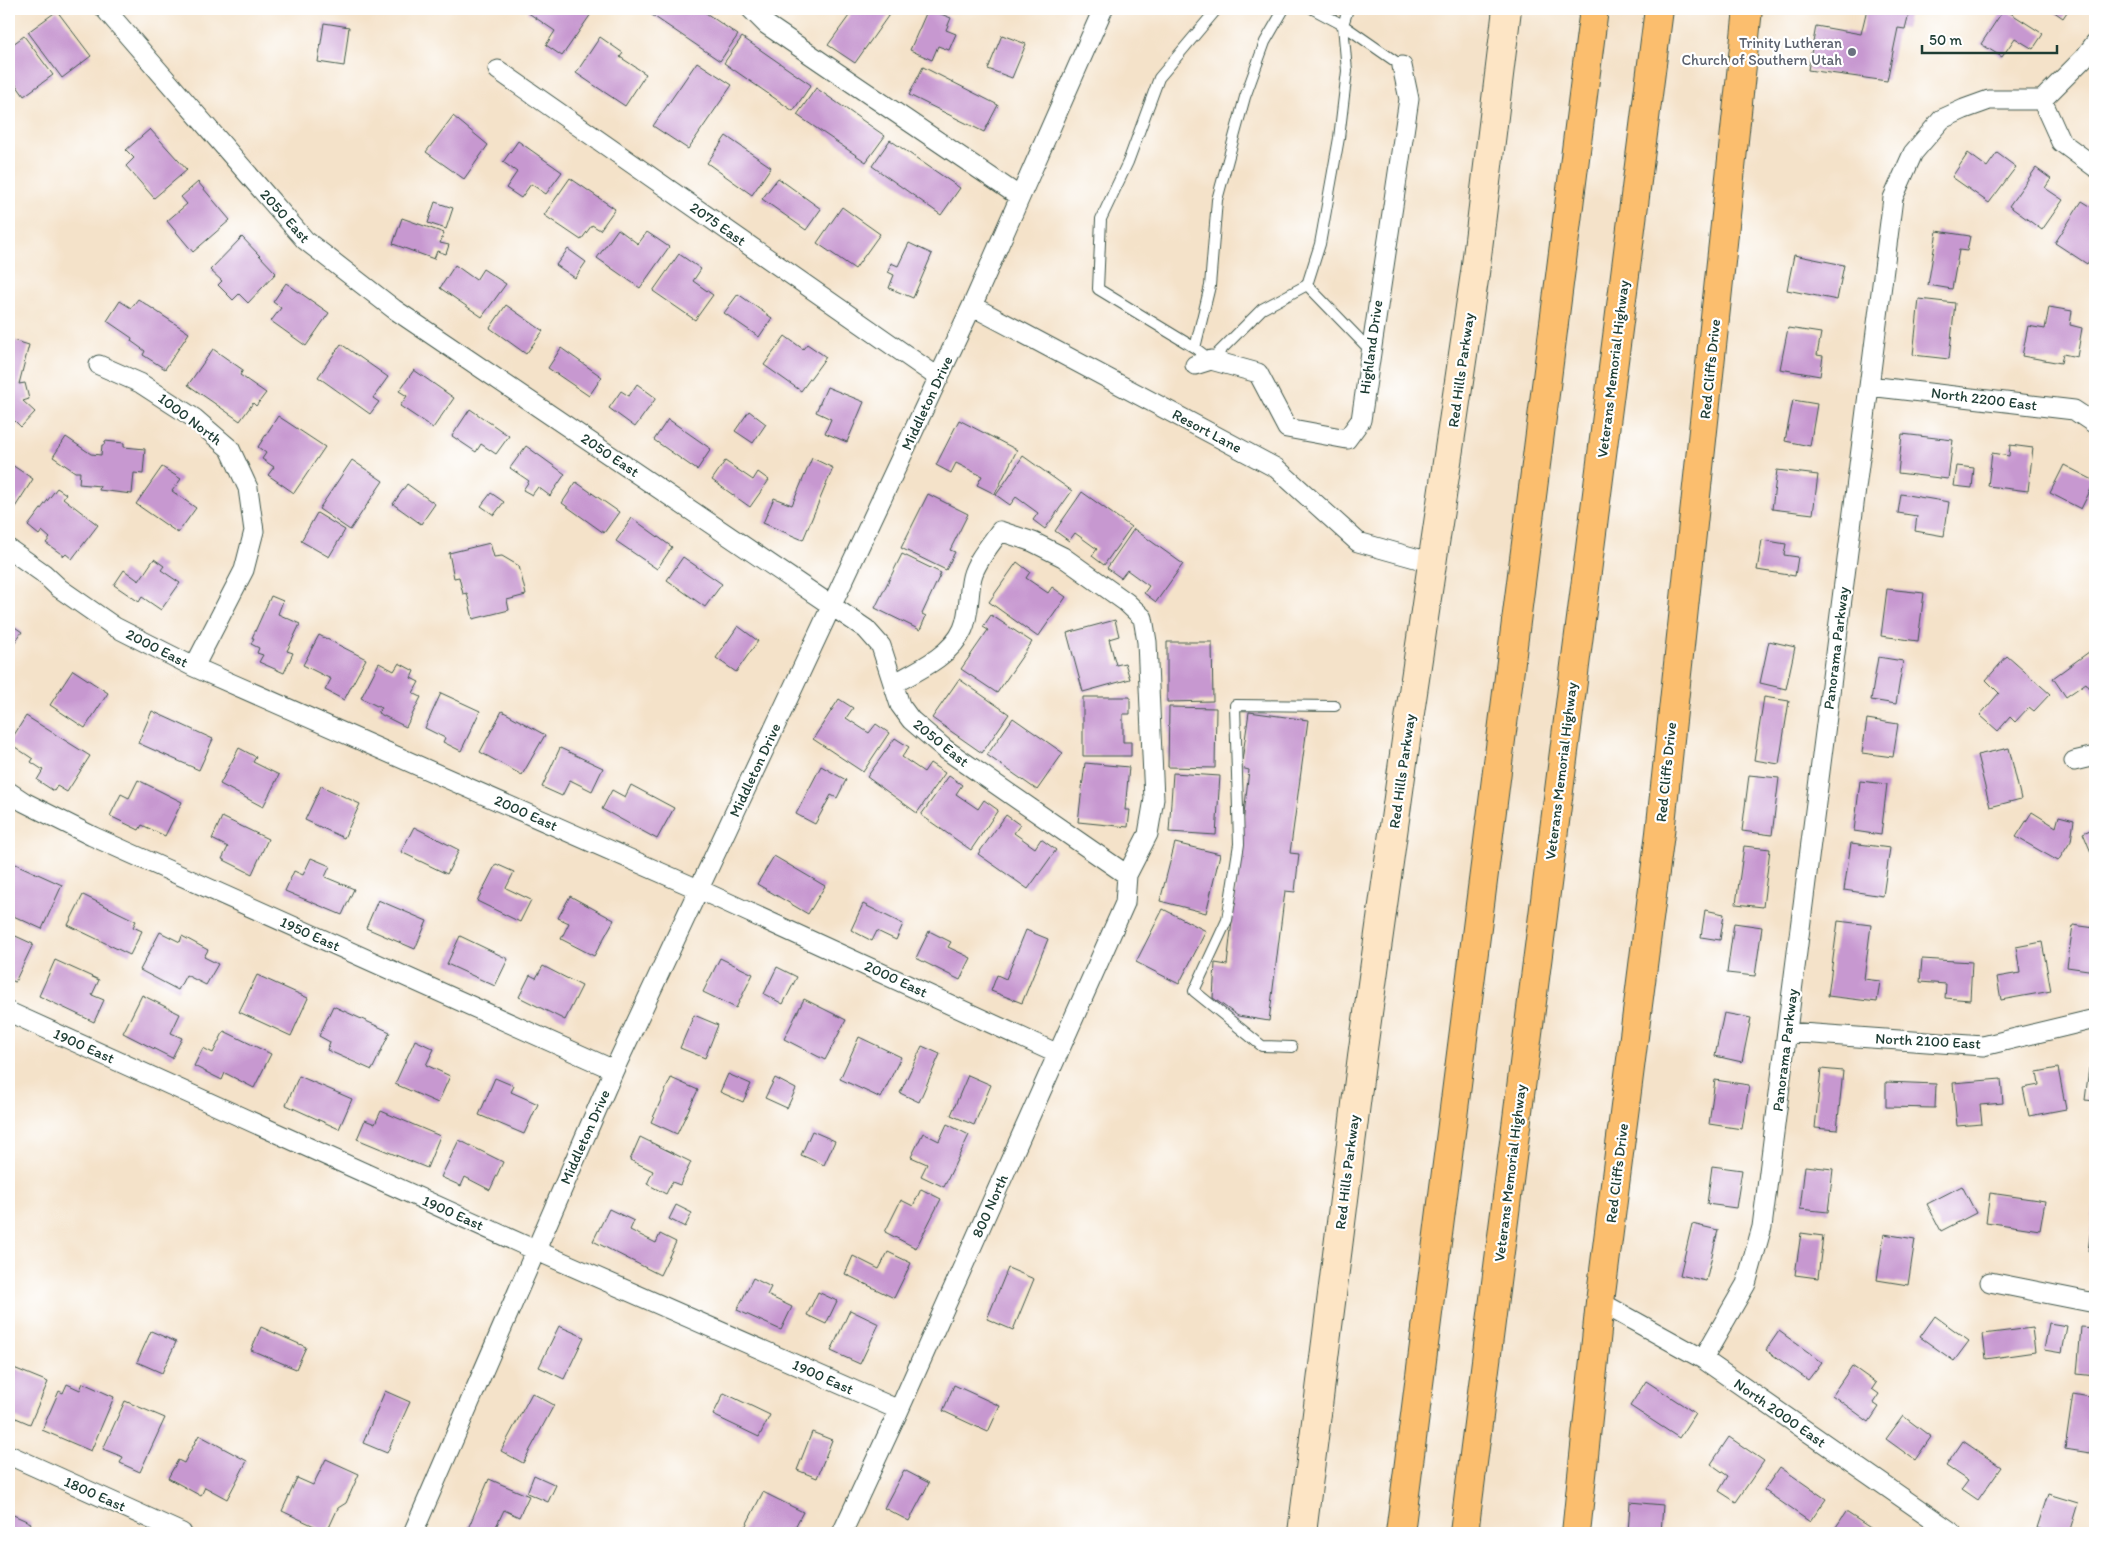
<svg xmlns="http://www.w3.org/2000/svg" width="2104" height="1542" viewBox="0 0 2104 1542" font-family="Itim,sans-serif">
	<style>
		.building { fill: #c798d0 }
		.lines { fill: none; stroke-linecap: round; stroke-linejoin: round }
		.service-casing { stroke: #3f564a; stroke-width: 12 }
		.minor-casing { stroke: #3f564a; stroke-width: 21 }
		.secondary-casing { stroke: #3f564a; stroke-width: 30 }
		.primary-casing { stroke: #3f564a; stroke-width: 30 }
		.motorway-casing { stroke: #3f564a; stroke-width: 30 }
		.service { stroke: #fff; stroke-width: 10 }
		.minor { stroke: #fff; stroke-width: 19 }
		.secondary { stroke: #fde5c5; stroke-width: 28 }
		.primary { stroke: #fbbe6e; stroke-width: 28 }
		.motorway { stroke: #fbbe6e; stroke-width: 28 }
		.worship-dot { fill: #6b7280; stroke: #fff; stroke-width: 2 }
		.labels { text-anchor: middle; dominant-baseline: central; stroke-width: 4.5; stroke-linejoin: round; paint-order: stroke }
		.worship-label { font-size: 15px; fill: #5b616d; stroke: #fff; text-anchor: end }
		.street-label { font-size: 15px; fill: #1f3d34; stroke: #fff }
	</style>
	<rect width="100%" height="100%" fill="#fff"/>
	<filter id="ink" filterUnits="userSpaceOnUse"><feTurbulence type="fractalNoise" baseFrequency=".02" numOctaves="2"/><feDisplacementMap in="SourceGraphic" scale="10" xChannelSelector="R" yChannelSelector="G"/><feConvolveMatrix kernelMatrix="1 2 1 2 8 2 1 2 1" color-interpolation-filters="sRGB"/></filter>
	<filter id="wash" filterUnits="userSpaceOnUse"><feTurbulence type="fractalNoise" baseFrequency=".0096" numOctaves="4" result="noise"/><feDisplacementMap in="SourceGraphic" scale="20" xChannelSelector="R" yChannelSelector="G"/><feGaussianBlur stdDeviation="1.12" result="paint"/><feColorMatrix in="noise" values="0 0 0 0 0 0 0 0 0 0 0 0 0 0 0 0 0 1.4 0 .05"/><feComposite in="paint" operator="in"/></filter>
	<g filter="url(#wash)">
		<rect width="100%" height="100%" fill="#f4e2c9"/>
		<g id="blocks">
			<path class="building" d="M529,9H583L591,14L562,56L546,45L555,31L527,12Z
				M652,9H700L738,35L720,61L649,13Z
				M854,9H893L855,63L828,45Z
				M928,9L951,18L946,30L956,34L949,50L938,46L932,60L910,50Z
				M1867,9H1910L1905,29L1898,28L1887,81L1808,70L1816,26L1861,34Z
				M2004,9L2043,34L2033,49L2015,38L2002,57L1981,44Z
				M2050,9H2069L2063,18Z
				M57,11L91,56L62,78L28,32Z
				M324,23L349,27L344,66L318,62Z
				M1002,35L1026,44L1012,78L988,69Z
				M24,36L53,75L24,96L9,75V47Z
				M600,37L623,53L620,57L646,74L625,106L576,73Z
				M742,37L811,85L793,111L724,63Z
				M697,62L732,85L688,149L653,126Z
				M923,67L998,105L984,132L909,95Z
				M816,88L885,136L866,162L797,115Z
				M453,116L488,145L464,179L426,152Z
				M150,129L187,170L154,198L126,166L134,158L126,150Z
				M726,136L771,167L752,195L707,163Z
				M890,140L960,188L941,215L872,166Z
				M518,141L562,172L546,194L531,184L521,198L506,188L517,172L503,162Z
				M1968,153L1987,167L1997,153L2016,167L1989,203L1952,177Z
				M2036,168L2051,179L2045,188L2063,200L2042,230L2009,206Z
				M570,178L615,209L600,230L592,225L581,240L544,215Z
				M778,178L821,209L806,230L762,199Z
				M198,182L230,220L193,252L167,221L187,204L181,197Z
				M2082,201L2095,209V220L2091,226L2095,229V251L2087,264L2055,243Z
				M435,202L453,208L446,229L428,223Z
				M842,207L880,234L855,269L817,243Z
				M402,218L444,233L440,243L449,245L446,254L437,251L434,259L393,244Z
				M618,229L638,244L647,232L669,247L640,288L597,258Z
				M1937,231L1970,236L1967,251L1959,250L1952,289L1928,285Z
				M242,237L276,273L248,303L239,294L233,300L218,285L222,281L210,270Z
				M909,243L932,254L913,298L889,288L894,275L888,272L891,263L898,266Z
				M568,249L586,262L575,278L556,265Z
				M679,254L701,269L693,281L713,295L695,320L653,291Z
				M1794,255L1844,265L1837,300L1787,290Z
				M455,265L476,280L483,269L506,284L482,317L440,288Z
				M286,283L329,313L306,346L271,321L281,308L273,302Z
				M738,294L772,318L759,337L724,313Z
				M138,299L189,333L165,369L143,355L145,351L131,341L132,338L107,321L120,301L131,308Z
				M1919,299L1955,303L1949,359L1913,355Z
				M506,305L543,331L526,354L490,328Z
				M2049,307L2072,311L2070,325L2082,328L2077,357L2063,354L2061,363L2022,356L2028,326L2045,329Z
				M1788,328L1821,333L1817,355L1823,356L1820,376L1780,369Z
				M785,336L803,349L807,344L826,357L801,391L764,365Z
				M9,339L29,345L19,384L25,383L29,399L23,401L35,412L21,427L15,421L9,424Z
				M341,344L388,377L373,398L379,402L370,414L318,377Z
				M561,348L602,377L589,396L548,368Z
				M213,349L243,370L240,375L266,393L256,406L253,403L240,421L188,385Z
				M414,370L454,398L433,428L400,406L407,396L399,391Z
				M637,384L656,398L635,427L609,408L621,391L629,396Z
				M827,387L864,402L847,442L825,433L831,419L816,412Z
				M1793,400L1817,404L1810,446L1785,441Z
				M470,409L509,436L496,454L481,444L476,452L452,436Z
				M749,411L766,424L753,443L735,431Z
				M278,416L325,447L294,493L268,475L274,467L262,459L266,453L258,447Z
				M668,419L711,449L697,470L654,440Z
				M959,420L1017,450L995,494L977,485L982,476L956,463L951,473L936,465Z
				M1902,434L1953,440L1948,479L1898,473Z
				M66,437L91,454L101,455L102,445H104L105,441L124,443V447L145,449L143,474L134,473L132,494L99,490L100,486L79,484L80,472H75L53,457Z
				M2010,445L2033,448L2028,491L1988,486L1992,453L2009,456Z
				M526,446L565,474L550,496L538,487L532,495L523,490L529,481L510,468Z
				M1023,456L1072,491L1045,529L1033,520L1038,513L1016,497L1010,505L996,495Z
				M812,458L833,468L803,540L763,523L774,498L792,505Z
				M352,460L383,481L350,530L319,509Z
				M725,461L753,480L758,472L769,480L750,507L712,480Z
				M9,463L33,479L12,512L9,510Z
				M2064,465L2095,481L2081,509L2050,493Z
				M1957,466L1974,468L1972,488L1954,486Z
				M162,467L181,479L172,491L196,508L178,533L136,504Z
				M1777,470L1818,475L1813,514L1772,509Z
				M576,482L619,512L604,533L562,503Z
				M407,484L435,504L421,524L393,504Z
				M57,488L66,494L63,498L98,525L72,559L66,554L64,556L46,543L50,538L42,531L39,535L28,526Z
				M1082,492L1131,527L1104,565L1092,556L1097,549L1075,533L1069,541L1055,531Z
				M491,493L504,502L494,515L481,506Z
				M928,494L968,514L950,550L955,552L946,570L901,548Z
				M1901,494L1949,502L1944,536L1915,531L1917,516L1898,513Z
				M317,513L345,530L329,557L301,541Z
				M632,518L672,547L657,569L616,541Z
				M1134,529L1183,564L1156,602L1144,593L1149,586L1127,570L1121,578L1107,568Z
				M1762,540L1786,544L1784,555L1798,557L1795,576L1757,570Z
				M490,543L494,557L502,556L519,566L526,595L507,600L509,610L473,619L467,593L463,594L459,577L454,578L449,553Z
				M902,554L941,573L922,614L926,616L920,630L875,608Z
				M683,557L722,584L705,607L667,580Z
				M154,559L164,566L161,570L180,583L161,610L142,597L139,602L114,585L124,570L139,581Z
				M1017,562L1030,572L1026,578L1048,593L1052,587L1066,597L1038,637L989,602Z
				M1887,589L1924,593L1918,641L1881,636Z
				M271,596L283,601L278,614L300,624L287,651L293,653L284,673L259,662L263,655L257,653L259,648L251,644L254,638H252Z
				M991,615L1032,642L997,693L961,669L988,630L983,627Z
				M1115,620L1119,636L1109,639L1116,665L1125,663L1130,679L1083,692L1067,633Z
				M9,623L22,632L9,650Z
				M738,626L758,641L736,672L716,658Z
				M319,635L366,659L344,700L325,690L331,679L303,665Z
				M1769,641L1795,647L1786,689L1760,683Z
				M1167,642H1212L1213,701L1167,702Z
				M2093,649L2095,653V696L2086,683L2066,697L2053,678Z
				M2007,656L2050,694L2034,711L2029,707L2015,722L2010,717L1998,731L1980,715L1999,693L1986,680Z
				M1878,657L1903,661L1896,704L1871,700Z
				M379,663L394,671L399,663L414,671L411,678L419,682L413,693L421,697L406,727L378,713L381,708L361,698Z
				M73,670L108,693L85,728L50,705Z
				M959,679L1009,714L982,753L932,718Z
				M441,693L480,711L461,751L443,742L445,738L425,728Z
				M1083,697H1130V714H1123V742H1131V756H1083Z
				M1764,697L1789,701L1779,764L1754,760Z
				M839,699L853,708L846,718L869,733L876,724L889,733L863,772L813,739Z
				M1169,707L1216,708L1215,768L1168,767Z
				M152,711L213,739L199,770L138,743Z
				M502,711L545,735L522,775L480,752Z
				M1249,712L1308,720L1290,853L1299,854L1295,892L1285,891L1269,1021L1238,1016L1213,998L1215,963L1227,965L1249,770L1241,768Z
				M26,716L90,756L67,792L57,786L54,791L37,780L43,770L31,762L33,759L9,743Z
				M1013,718L1063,753L1037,790L987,755Z
				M1867,719L1898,724L1893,757L1862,753Z
				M895,738L909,747L902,757L924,772L930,763L945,773L917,813L867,777Z
				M239,748L256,757L253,762L279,775L263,807L220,784Z
				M560,748L603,768L592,791L570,780L562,796L542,787Z
				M2009,748L2021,799L1990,807L1977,755Z
				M1085,763L1129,767L1125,810H1130L1128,827L1078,822Z
				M821,766L846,780L837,798L831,795L815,824L796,814Z
				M1173,773L1220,776L1216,835L1169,832Z
				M1749,775L1779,778L1772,835L1742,831Z
				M949,776L962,785L956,794L978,809L984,800L998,810L971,850L921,815Z
				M138,780L182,802L165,836L142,825L139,830L110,816L121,794L129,798Z
				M1860,781L1887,784L1881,835L1854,831Z
				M631,785L674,808L657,839L602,809L612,790L625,797Z
				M321,786L360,804L344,838L305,820Z
				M2032,812L2056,827L2059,816L2074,820L2071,841L2058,861L2016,837Z
				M1006,815L1020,825L1014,833L1035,848L1041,839L1056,850L1028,889L978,854Z
				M222,817L268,839L252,874L222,859L228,847L212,839Z
				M414,827L459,850L447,874L401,852Z
				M2095,828V862L2083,833Z
				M1175,843L1220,854L1206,913L1160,901Z
				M1851,843L1890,848L1883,896L1844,890Z
				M1744,846L1770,849L1763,907L1736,904Z
				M774,856L825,886L808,914L757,884Z
				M311,858L330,866L325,877L354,889L342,915L285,891L294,871L303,875Z
				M9,861L62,885L42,929L9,914Z
				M496,864L514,872L506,888L531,900L520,922L477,901Z
				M83,895L136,921L133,927L142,931L130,955L68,925Z
				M570,896L614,920L594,956L561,939L569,923L558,918Z
				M378,900L427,921L415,949L366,928Z
				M863,904L903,924L896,940L877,931L872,941L851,930Z
				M1163,909L1206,931L1179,984L1136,962Z
				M1705,910L1724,914L1720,940L1701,937Z
				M1838,921L1871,925L1864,979L1880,981L1877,1002L1828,996Z
				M1734,923L1762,927L1755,976L1727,973Z
				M2073,925L2095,928V971L2067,967Z
				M1026,930L1048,939L1022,1003L991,991L997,975L1006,979Z
				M929,931L951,942L948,947L971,958L960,980L916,958Z
				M160,932L180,942L182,936L208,950L204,957L218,964L206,985L186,975L178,990L140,970Z
				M9,933L33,944L15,982L9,979Z
				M460,936L508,959L495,986L447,964Z
				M2042,942L2051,991L2001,1000L1997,977L2020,973L2016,947Z
				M720,958L753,974L736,1008L703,992Z
				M1922,959L1972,962L1970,1000L1945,998L1946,984L1920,982Z
				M55,960L99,980L92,995L104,1000L94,1022L39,996Z
				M543,966L582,986L565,1020L519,997L530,975L536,978Z
				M777,967L797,977L783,1004L764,994Z
				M257,975L308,998L291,1036L239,1012Z
				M142,995L180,1014L171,1033L182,1038L172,1058L123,1033Z
				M804,999L846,1020L825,1060L784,1039Z
				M333,1006L390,1032L372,1070L327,1050L330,1042L319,1036Z
				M1724,1013L1751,1018L1742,1062L1715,1056Z
				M694,1015L718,1025L705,1058L680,1048Z
				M224,1031L271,1054L254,1088L225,1073L222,1080L194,1066L203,1048L213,1053Z
				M859,1037L901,1057L881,1098L840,1079Z
				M415,1040L434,1049L426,1065L450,1076L438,1103L395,1084Z
				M922,1046L940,1054L919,1102L900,1093Z
				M2058,1068L2066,1109L2029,1116L2023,1088L2039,1085L2037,1072Z
				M2089,1068L2095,1069V1101L2085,1100Z
				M1821,1069L1843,1071L1837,1130L1815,1128Z
				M728,1074L751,1084L743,1102L720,1092Z
				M968,1075L991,1085L974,1125L951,1115Z
				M299,1076L352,1099L339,1129L286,1105Z
				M495,1078L514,1086L511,1092L538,1104L524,1134L479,1115Z
				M671,1078L698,1090L677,1134L651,1122Z
				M775,1078L796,1089L787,1108L765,1098Z
				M2001,1079L2003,1103L1980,1105L1982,1124L1957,1126L1953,1083Z
				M1715,1080L1749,1085L1742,1129L1709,1124Z
				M1886,1082L1936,1084L1935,1108L1886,1107Z
				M381,1111L440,1136L427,1168L357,1139L365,1120L375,1124Z
				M947,1124L969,1135L944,1187L921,1176L927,1164L911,1157L923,1133L939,1141Z
				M812,1131L835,1141L824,1165L801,1155Z
				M640,1137L691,1162L680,1185L672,1182L666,1194L647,1184L653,1171L630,1160Z
				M459,1140L503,1162L490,1190L465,1177L461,1186L441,1177Z
				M1712,1166L1742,1170L1736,1208L1707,1204Z
				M1805,1166L1833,1169L1828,1212L1800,1209Z
				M1962,1186L1976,1213L1941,1231L1927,1204Z
				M921,1189L941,1199L916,1248L885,1232L901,1200L913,1206Z
				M1990,1193L2045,1201L2040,1230L1986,1222Z
				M676,1205L692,1213L685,1227L669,1219Z
				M2094,1206H2095V1252L2088,1251Z
				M609,1209L634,1221L630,1230L656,1243L660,1234L676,1242L660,1275L593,1241Z
				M1692,1224L1718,1230L1706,1281L1680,1275Z
				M1801,1233L1823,1236L1818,1278L1795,1275Z
				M1884,1234L1915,1239L1908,1285L1877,1280Z
				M888,1252L911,1263L894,1298L845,1274L853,1256L879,1269Z
				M1008,1268L1034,1279L1013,1330L987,1319Z
				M753,1278L771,1287L767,1295L792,1307L781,1330L737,1310Z
				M818,1292L837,1301L826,1324L807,1315Z
				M850,1310L879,1324L860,1364L831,1351Z
				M1935,1316L1969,1341L1954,1361L1920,1337Z
				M2049,1323L2067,1326L2062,1353L2044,1350Z
				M559,1326L584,1337L564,1379L539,1367Z
				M261,1327L306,1347L296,1369L251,1350Z
				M2081,1327L2095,1328V1376L2077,1374Z
				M2032,1328L2035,1352L1986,1359L1983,1334Z
				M151,1331L176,1342L162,1373L137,1362Z
				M1779,1331L1822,1362L1808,1380L1766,1350Z
				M9,1366L48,1382L30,1424L9,1415Z
				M1852,1366L1876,1383L1872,1389L1879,1394L1873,1403L1879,1407L1869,1422L1832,1395Z
				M1646,1381L1695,1413L1679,1438L1630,1406Z
				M83,1383L114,1397L91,1451L42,1430L59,1391L63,1393L67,1384L80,1390Z
				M954,1385L1000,1406L988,1432L943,1411Z
				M385,1391L410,1402L387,1453L363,1443Z
				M532,1393L554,1405L523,1463L501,1451Z
				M724,1393L770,1415L759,1437L713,1415Z
				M2073,1394L2095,1398V1420L2090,1453L2065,1449Z
				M125,1401L165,1418L140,1472L120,1463L123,1457L103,1449Z
				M1903,1416L1931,1437L1915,1460L1886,1439Z
				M812,1432L832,1440L817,1478L797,1470Z
				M199,1435L247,1461L227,1499L205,1487L201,1496L168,1478L178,1460L184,1463Z
				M1729,1437L1764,1461L1736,1502L1719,1491L1728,1476L1711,1464Z
				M1963,1441L2001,1467L1978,1500L1962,1489L1968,1481L1946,1466Z
				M326,1459L359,1474L346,1503L338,1508L327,1532L282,1511L297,1478L313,1485Z
				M1780,1467L1826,1499L1810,1522L1764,1490Z
				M904,1470L929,1483L909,1521L884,1508Z
				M534,1475L556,1485L548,1502L527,1493Z
				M489,1479L529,1496L519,1517L504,1510L493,1533H471L467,1531Z
				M763,1492L803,1512L792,1533H742Z
				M2048,1494L2078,1503L2069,1533H2053L2037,1528Z
				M1630,1502L1663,1505L1661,1533H1628Z
				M1846,1512L1878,1533H1832Z
				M9,1513L31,1523L27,1533H9Z"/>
		</g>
	</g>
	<g filter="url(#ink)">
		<use href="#blocks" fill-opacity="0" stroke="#3f564a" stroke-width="1"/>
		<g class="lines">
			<g class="service-casing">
				<path id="service" d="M1217,9L1159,78L1128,162L1101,219L1098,289L1195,348L1211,360L1262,309L1307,285L1320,244L1339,138L1347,71L1343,25L1348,9
					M1313,9L1343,25L1402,66
					M1307,285L1370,350
					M1195,348L1210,286L1217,200L1245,97L1265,42L1284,9
					M1292,1047L1262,1046L1194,991L1227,920L1239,844L1235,705L1335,706"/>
			</g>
			<g class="minor-casing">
				<path id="minor" d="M105,9L305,240L394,309L866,629L881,646L900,705L911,720L945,749L1127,875
					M751,9L767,25L1020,197
					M498,70L939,378
					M2042,100L2061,142L2095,167
					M972,306L1276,468L1358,542L1433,563
					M99,365L140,383L194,418L230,449L248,488L254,531L244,570L194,667
					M1195,365L1211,360L1258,373L1287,428L1347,439L1361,420L1409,99L1402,66
					M1869,386L2074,410L2095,424
					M9,549L43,573L59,588L115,627L194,667L698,889L1058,1054
					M2074,761L2095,756
					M9,792L24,802L92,836L614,1070
					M9,1012L535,1250L899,1410
					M1787,1032L1983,1046L2095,1019
					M1990,1282L2095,1303
					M1600,1302L1703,1359L1953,1533
					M1703,1359L1746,1284L1762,1227L1893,198L1913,153L1942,119L1964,109L1989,100H2042L2084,58L2095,43
					M9,1455L182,1533
					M413,1533L614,1070L972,306L1103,9
					M842,1533L899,1410L1125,903L1127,875L1148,834L1154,799L1147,642L1143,618L1126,602L1063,557L1033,542L1000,531C991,544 976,561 972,577C968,594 970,613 963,629C952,655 917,671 895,683"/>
			</g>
			<g class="secondary-casing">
				<path id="secondary" d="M1302,1533L1362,1056L1407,733L1475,273L1507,9"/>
			</g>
			<g class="primary-casing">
				<path id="primary" d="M1576,1533L1600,1302L1660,833L1748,9"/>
			</g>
			<g class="motorway-casing">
				<path id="motorway" d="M1400,1533L1594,9
					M1464,1533L1659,9"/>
			</g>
			<use href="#service" class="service"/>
			<use href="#minor" class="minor"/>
			<use href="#secondary" class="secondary"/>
			<use href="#primary" class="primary"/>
			<use href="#motorway" class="motorway"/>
		</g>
	</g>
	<circle class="worship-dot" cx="1852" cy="52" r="5"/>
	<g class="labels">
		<g class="worship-label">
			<text x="1842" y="43">Trinity Lutheran<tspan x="1842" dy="17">Church of Southern Utah</tspan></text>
		</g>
		<g class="street-label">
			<text transform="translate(285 216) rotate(48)">2050 East</text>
			<text transform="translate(718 224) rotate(35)">2075 East</text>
			<text transform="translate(1371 347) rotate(-82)">Highland Drive</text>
			<text transform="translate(1613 369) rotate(-83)">Veterans Memorial Highway</text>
			<text transform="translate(1710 369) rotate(-84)">Red Cliffs Drive</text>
			<text transform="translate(1461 370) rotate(-82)">Red Hills Parkway</text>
			<text transform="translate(1984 399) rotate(7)">North 2200 East</text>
			<text transform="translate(927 403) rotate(-65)">Middleton Drive</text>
			<text transform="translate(190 419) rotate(37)">1000 North</text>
			<text transform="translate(1207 431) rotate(28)">Resort Lane</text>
			<text transform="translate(610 455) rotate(34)">2050 East</text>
			<text transform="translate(157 648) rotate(27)">2000 East</text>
			<text transform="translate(1836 648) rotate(-83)">Panorama Parkway</text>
			<text transform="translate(941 743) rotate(39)">2050 East</text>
			<text transform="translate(755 770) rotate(-65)">Middleton Drive</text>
			<text transform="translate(1402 771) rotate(-82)">Red Hills Parkway</text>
			<text transform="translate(1561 771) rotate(-83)">Veterans Memorial Highway</text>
			<text transform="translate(1666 772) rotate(-84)">Red Cliffs Drive</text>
			<text transform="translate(526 813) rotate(24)">2000 East</text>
			<text transform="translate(310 934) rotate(24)">1950 East</text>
			<text transform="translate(896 979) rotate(25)">2000 East</text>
			<text transform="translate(1928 1041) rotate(3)">North 2100 East</text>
			<text transform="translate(84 1046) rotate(24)">1900 East</text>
			<text transform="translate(1785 1050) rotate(-83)">Panorama Parkway</text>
			<text transform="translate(585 1137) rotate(-66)">Middleton Drive</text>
			<text transform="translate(1347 1172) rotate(-83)">Red Hills Parkway</text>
			<text transform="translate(1510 1173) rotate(-83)">Veterans Memorial Highway</text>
			<text transform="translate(1617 1173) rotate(-83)">Red Cliffs Drive</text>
			<text transform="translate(990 1206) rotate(-66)">800 North</text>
			<text transform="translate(453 1213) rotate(24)">1900 East</text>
			<text transform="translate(823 1377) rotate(24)">1900 East</text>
			<text transform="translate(1780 1413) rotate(35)">North 2000 East</text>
			<text transform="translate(95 1494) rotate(24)">1800 East</text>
		</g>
	</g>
	<rect width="2104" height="1542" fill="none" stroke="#fff" stroke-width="30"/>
	<path d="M1922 45v8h135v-8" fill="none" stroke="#1f3d34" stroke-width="2.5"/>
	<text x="1929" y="45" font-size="15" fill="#1f3d34" stroke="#ffffff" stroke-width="4" paint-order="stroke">50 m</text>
</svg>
